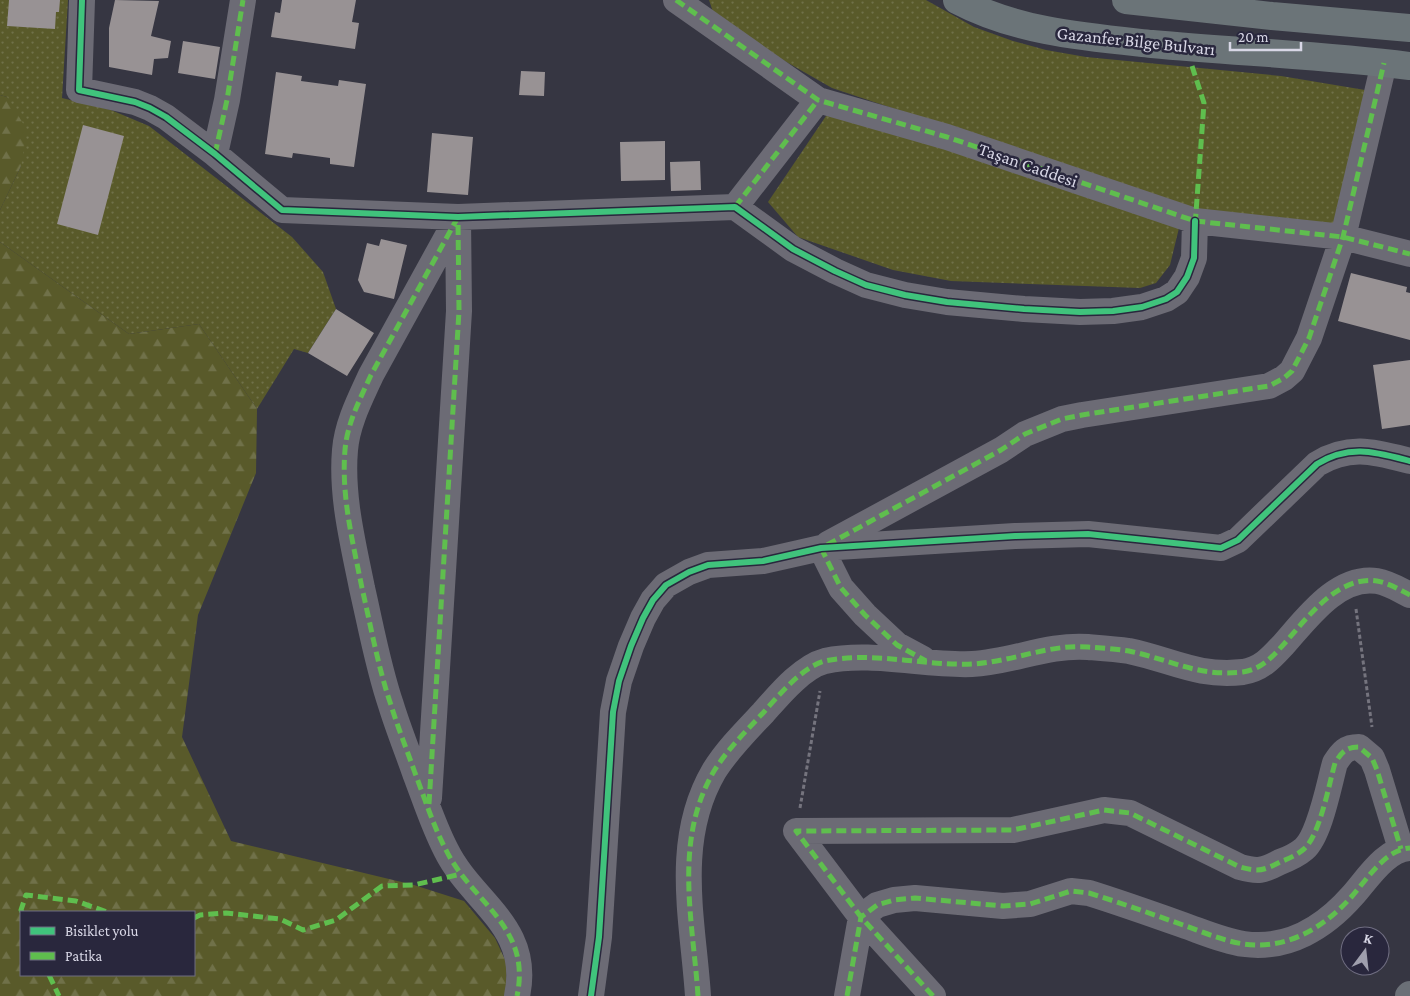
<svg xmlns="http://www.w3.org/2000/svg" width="1410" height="996" viewBox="0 0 1410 996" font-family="'Crimson Pro',serif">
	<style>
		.grass { fill: url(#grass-dots) }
		.forest { fill: url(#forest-firs); fill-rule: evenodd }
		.building { fill: #989294 }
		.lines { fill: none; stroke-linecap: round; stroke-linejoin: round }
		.path { stroke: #75747e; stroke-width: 3; stroke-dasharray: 4 2.5; stroke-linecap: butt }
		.minor { stroke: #6c6b75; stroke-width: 26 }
		.secondary { stroke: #6b7077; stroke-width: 28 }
		.primary { stroke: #6b7478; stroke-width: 28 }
		.quiet { stroke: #5fbe4e; stroke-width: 5; stroke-dasharray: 10 5; stroke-linecap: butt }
		.cycleway-casing { stroke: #29273d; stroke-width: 9 }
		.cycleway { stroke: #40c37c; stroke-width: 6 }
		.labels { text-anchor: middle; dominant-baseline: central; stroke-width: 5; stroke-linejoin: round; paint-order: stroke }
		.street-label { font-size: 18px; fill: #d8d7e6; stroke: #29273d }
	</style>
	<defs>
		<pattern id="grass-dots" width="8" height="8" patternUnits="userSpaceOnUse" patternTransform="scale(1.25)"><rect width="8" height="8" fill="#595a2a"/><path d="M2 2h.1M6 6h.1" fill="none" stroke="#707149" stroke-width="1.8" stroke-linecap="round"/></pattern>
		<pattern id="forest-firs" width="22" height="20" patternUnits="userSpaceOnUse" patternTransform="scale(1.25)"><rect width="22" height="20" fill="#595a2a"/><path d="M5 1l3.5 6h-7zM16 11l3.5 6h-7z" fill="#707149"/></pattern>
	</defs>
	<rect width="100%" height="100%" fill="#363642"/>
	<path class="grass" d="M0,0H68L62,98L111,110L149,126L292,237L323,272L336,309L308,353L294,349L257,409L199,324L129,334L0,242V210L21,166L7,97L0,95Z
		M709,0H926L974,27L1013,41L1046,50L1086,57L1281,76L1371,91L1338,221L1327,229L1228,220L832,88L734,32L713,12Z
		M826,116H849L1179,228L1170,265L1156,283L1140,288L951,281L893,270L798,237L768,202Z"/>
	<path class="forest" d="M0,95L7,97L27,130L21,166L0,210Z
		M0,242L129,334L199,324L257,409L256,473L198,615L182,737L231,841L414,885L464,901L495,938L507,964L506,996H0ZM21,912H194V975H21Z"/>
	<path class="building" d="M9,0H60L59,12H56L55,29L7,26Z
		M115,0L159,1L151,36L171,41L168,58L154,59L152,75L109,67V28Z
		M282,0H356L352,22L359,23L355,49L271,37L275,12L280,13Z
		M183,41L220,47L215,79L178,73Z
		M521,71L545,72L544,96L519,95Z
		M276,72L302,76L301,81L338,86L339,80L366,84L354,167L330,164V158L293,153L292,158L265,154Z
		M83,125L124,136L98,235L57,224Z
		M432,133L473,137L468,195L427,192Z
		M665,141V180L621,181L620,142Z
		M700,161L701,190L671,191L670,162Z
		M381,239L407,245L394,299L364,292L358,280L367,243L379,246Z
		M1351,273L1407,287L1406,292L1410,293V340L1338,321Z
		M336,309L374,333L347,376L308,353Z
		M1410,360V425L1382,429L1373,365Z"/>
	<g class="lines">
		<path class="path" d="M1356,609L1372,727
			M800,808L820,691"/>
		<path class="minor" d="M82,0L79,90L135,102L150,108L166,117L215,154L282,210L458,217L735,207L793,249L835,271L866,285L905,295L947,302L1024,309L1080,312L1113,311L1142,307L1166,299L1177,292L1187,277L1194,258L1195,221
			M676,0L818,100L947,137L1195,221L1343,237L1410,254
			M215,154L227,100L243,0
			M735,207L818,100
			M458,217L371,375C360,399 347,424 345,450C341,496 353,543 362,588C371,627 378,667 391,705C398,728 407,750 415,773C425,799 433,825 446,850C472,903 532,926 517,996
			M828,544L1001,450L1025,434L1062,419L1082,415L1269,386L1284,378L1292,371L1309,338L1343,237L1384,63
			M821,548L841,588L865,615L897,645L923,659
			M429,798L459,311L458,218
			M591,996L599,937L613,712L619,681L631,646L643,618L653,600L666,585L689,572L708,565L763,561L821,548L1015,536L1088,534L1221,548L1238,540L1317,464C1350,444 1375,452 1410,461
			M698,996C693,920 673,841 714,771C727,750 746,731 763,713C779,695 802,667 825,661C871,651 925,666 972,664C1012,662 1048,644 1088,647C1101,648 1116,649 1129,651C1172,660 1197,677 1243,672C1262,669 1272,657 1284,644C1307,618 1338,575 1377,581C1389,583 1400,590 1410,595
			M847,996L861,917L877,905L894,900L915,898L1003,906L1030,904L1071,891L1089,893C1121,903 1152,914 1183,925C1203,932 1223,941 1244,944C1288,950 1325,927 1353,895C1368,878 1386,849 1410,848
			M933,996L861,917L796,831L1013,830L1104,810L1130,813L1240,867C1258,872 1263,871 1280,862C1288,859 1297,855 1304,849C1320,835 1329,784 1335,763C1342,752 1346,747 1359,747L1372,758L1377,770L1401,849"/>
		<path class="secondary" d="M1409,996L1410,995"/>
		<path class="primary" d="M957,0C1018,32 1085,37 1152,44C1238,52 1324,55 1410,66
			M1126,0L1272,16L1410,28"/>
		<path class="quiet" d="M676,0L818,100L947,137L1195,221L1343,237L1410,254
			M1192,66L1204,103L1195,226
			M215,154L227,100L243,0
			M735,207L818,100
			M458,217L371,375C360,399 347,424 345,450C341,496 353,543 362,588C371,627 378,667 391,705C398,728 407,750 415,773C425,799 433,825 446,850C472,903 532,926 517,996
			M827,545L1001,450L1025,434L1062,419L1082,415L1269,386L1284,378L1292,371L1309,338L1343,237L1384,63
			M821,548L841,588L865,615L897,645L926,661
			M429,804L459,311L458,220
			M22,912L21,910L26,895L76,901L107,912
			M194,918L200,915L226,913L280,919L303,930L336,920L382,886L414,885L461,874
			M49,975L59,996
			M698,996C693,920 673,841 714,771C727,750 746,731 763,713C779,695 802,667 825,661C871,651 925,666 972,664C1012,662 1048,644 1088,647C1101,648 1116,649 1129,651C1172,660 1197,677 1243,672C1262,669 1272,657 1284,644C1307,618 1338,575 1377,581C1389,583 1400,590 1410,595
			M847,996L861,917L877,905L894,900L915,898L1003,906L1030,904L1071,891L1089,893C1121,903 1152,914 1183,925C1203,932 1223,941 1244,944C1288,950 1325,927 1353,895C1368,878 1386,849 1410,848
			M933,996L861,917L796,831L1013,830L1104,810L1130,813L1240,867C1258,872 1263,871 1280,862C1288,859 1297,855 1304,849C1320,835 1329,784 1335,763C1342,752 1346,747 1359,747L1372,758L1377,770L1401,849"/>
		<g class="cycleway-casing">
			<path id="cycleway" d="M82,0L79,90L135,102L150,108L166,117L215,154L282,210L458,217L735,207L793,249L835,271L866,285L905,295L947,302L1024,309L1080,312L1113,311L1142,307L1166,299L1177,292L1187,277L1194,258L1195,221
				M591,996L599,937L613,712L619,681L631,646L643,618L653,600L666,585L689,572L708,565L763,561L821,548L1015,536L1088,534L1221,548L1238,540L1317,464C1350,444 1375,452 1410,461"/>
		</g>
		<use href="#cycleway" class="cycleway"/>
	</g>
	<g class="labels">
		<g class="street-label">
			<text transform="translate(1136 41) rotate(6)">Gazanfer Bilge Bulvarı</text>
			<text transform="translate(1028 165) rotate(19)">Taşan Caddesi</text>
		</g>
	</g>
	<rect x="20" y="911" width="175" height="65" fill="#29273d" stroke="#6f6d81"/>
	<rect x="30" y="927" width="25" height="8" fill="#40c37c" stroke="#6f6d81"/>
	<text x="65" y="936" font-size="15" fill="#d8d7e6">Bisiklet yolu</text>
	<rect x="30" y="952" width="25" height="8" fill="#5fbe4e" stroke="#6f6d81"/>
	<text x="65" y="961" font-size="15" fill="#d8d7e6">Patika</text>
	<g transform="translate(1365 951) rotate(15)"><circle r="24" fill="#29273d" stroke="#6f6d81"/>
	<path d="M0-4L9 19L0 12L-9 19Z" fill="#9f9fad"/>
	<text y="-8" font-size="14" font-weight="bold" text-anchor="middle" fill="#d8d7e6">K</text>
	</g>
	<path d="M1230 42v8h71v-8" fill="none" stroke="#d8d7e6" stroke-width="2.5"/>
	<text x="1238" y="42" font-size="15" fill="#d8d7e6" stroke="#29273d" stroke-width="4" paint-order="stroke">20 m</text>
</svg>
